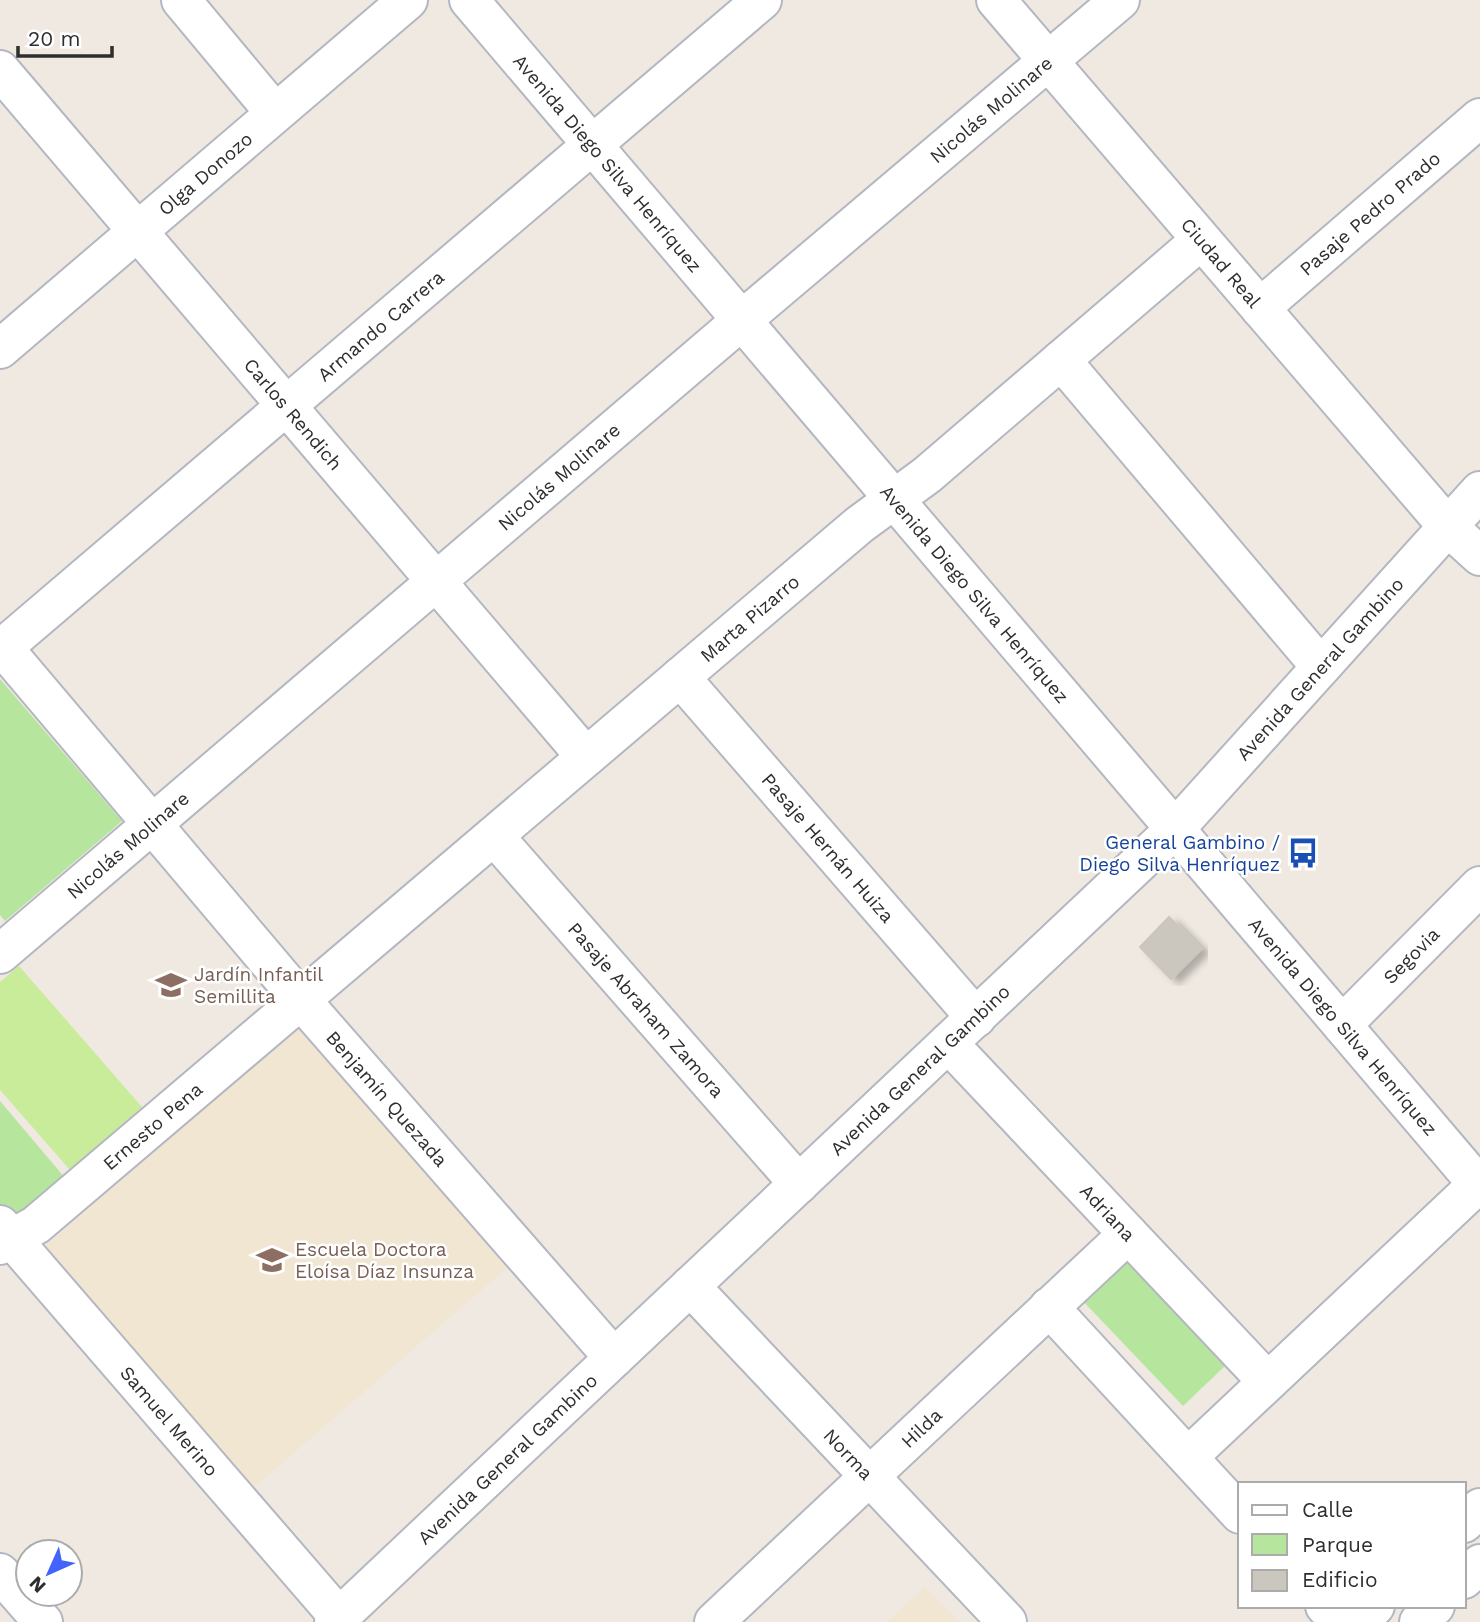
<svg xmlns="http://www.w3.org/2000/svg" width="1480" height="1622" viewBox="0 0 1480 1622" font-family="'Work Sans',sans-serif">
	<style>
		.education { fill: #f0e6d1 }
		.green { fill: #b6e59e }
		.pitch { fill: #c9ec9a }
		.building { fill: #cbc7bf; stroke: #cbc5ba; stroke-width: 2; filter: url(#shadow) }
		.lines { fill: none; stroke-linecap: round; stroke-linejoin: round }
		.street-casing { stroke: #b4b7c1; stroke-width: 42 }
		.secondary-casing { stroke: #b4b7c1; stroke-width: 42 }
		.street { stroke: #fff; stroke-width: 38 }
		.secondary { stroke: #fff; stroke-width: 38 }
		.labels { text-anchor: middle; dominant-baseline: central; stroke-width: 5; stroke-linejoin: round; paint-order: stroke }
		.street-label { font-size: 19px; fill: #2e2e2e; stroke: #fff }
		.transit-label { font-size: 19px; fill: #164399; stroke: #fff; text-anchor: end }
		.education-label { font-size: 19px; fill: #785e54; stroke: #fff; text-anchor: start }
	</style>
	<defs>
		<filter id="shadow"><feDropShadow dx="8" dy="4.5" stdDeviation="3.5" flood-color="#0004"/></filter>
	</defs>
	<rect width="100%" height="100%" fill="#efe9e1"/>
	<path class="education" d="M300,1026L508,1267L250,1491L36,1254Z
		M925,1587L959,1622H887Z"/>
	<path class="green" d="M0,679L122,821L5,921L0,915Z
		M0,1101L71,1185L19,1229L0,1207Z
		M1125,1258L1226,1365L1183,1406L1081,1299Z"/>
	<path class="pitch" d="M19,966L142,1107L70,1170L0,1090V982Z"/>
	<path class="building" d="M1169,917L1201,949L1171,979L1140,947Z"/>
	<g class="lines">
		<g class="street-casing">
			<g id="street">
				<path d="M181,0L275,113"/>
				<path id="s1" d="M996,0L1448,527L1480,556"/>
				<path id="s2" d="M0,70L586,757"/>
				<path id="s3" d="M1260,308L1480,118"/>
				<path id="s4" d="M0,349L408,0"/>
				<path d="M1061,360L1321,667"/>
				<path id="s5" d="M0,644L301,1000L614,1358"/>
				<path id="s6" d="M0,650L762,0"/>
				<path id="s7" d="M680,677L976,1018"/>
				<path id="s8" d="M494,836L799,1184"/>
				<path id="s9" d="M0,954L742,320L1120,0"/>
				<path id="s10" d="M1342,1025L1480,886"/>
				<path id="s11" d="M948,1043L1267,1381"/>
				<path id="s12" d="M0,1225L339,1617"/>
				<path id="s13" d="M0,1245L36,1225L859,525L927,475L1201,240"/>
				<path id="s14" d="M690,1286L1007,1622"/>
				<path d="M1049,1307L1240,1514"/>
				<path d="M1188,1457L1478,1184"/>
				<path d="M1464,1523L1480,1508"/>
				<path d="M0,1573L43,1622"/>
				<path d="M1464,1579L1480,1564"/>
				<path d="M1325,1606L1340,1622"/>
				<path id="s15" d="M714,1622L1128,1234"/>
				<path d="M1358,1622L1375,1606"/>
				<path d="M1419,1622L1435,1606"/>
			</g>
		</g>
		<g class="secondary-casing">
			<g id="secondary">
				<path id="s16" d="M469,0L1480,1187"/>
				<path id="s17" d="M334,1622L1175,829L1480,491"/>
			</g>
		</g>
		<use href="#street" class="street"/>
		<use href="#secondary" class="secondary"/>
	</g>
	<defs>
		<g id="bus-bare" transform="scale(2.415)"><path d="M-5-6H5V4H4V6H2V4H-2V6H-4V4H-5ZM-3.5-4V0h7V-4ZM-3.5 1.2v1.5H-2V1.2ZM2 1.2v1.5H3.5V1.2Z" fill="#1a4fb4" stroke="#fff" stroke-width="2.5" paint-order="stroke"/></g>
		<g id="school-bare" transform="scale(2.415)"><path d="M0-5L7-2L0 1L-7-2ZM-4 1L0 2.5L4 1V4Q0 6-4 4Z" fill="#8d6e63" stroke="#fff" stroke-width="2.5" paint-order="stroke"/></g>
	</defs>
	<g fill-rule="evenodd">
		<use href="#bus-bare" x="1303" y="853"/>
		<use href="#school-bare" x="171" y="985"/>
		<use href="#school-bare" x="272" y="1260"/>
	</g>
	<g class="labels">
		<g class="street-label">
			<text stroke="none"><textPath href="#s9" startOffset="1302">Nicolás Molinare</textPath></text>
			<text stroke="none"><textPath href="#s16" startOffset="214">Avenida Diego Silva Henríquez</textPath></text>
			<text stroke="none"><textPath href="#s4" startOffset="270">Olga Donozo</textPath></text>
			<text stroke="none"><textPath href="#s3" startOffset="145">Pasaje Pedro Prado</textPath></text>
			<text stroke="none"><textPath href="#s1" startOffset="346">Ciudad Real</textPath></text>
			<text stroke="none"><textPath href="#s6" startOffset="500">Armando Carrera</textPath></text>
			<text stroke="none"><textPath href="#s2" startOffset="452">Carlos Rendich</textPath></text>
			<text stroke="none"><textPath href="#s9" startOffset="735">Nicolás Molinare</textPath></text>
			<text stroke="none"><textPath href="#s16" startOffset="780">Avenida Diego Silva Henríquez</textPath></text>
			<text stroke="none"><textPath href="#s13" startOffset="978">Marta Pizarro</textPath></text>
			<text stroke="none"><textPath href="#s17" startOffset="1372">Avenida General Gambino</textPath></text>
			<text stroke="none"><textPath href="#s9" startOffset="168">Nicolás Molinare</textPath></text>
			<text stroke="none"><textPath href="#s7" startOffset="226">Pasaje Hernán Huiza</textPath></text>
			<text stroke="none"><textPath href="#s10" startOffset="98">Segovia</textPath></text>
			<text stroke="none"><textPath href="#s8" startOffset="231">Pasaje Abraham Zamora</textPath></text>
			<text stroke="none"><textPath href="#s16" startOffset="1348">Avenida Diego Silva Henríquez</textPath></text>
			<text stroke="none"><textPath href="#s17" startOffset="805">Avenida General Gambino</textPath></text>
			<text stroke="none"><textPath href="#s5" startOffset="597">Benjamín Quezada</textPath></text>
			<text stroke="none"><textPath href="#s13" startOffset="194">Ernesto Pena</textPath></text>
			<text stroke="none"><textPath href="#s11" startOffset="233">Adriana</textPath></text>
			<text stroke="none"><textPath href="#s12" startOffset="259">Samuel Merino</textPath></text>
			<text stroke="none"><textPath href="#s15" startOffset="284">Hilda</textPath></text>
			<text stroke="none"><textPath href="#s14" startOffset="231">Norma</textPath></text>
			<text stroke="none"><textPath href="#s17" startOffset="238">Avenida General Gambino</textPath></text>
		</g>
		<g class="transit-label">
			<text x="1280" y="842">General Gambino /<tspan x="1280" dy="22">Diego Silva Henríquez</tspan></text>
		</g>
		<g class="education-label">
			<text x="194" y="974">Jardín Infantil<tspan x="194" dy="22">Semillita</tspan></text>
			<text x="295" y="1249">Escuela Doctora<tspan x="295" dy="22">Eloísa Díaz Insunza</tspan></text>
		</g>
	</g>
	<rect x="1238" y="1482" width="228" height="126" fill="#ffffff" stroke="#ababab" stroke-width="2"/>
	<rect x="1252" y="1505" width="35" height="10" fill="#ffffff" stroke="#ababab" stroke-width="2"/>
	<text x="1302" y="1517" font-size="21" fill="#2e2e2e">Calle</text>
	<rect x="1252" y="1534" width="35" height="21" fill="#b6e59e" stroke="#ababab" stroke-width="2"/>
	<text x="1302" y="1552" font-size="21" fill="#2e2e2e">Parque</text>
	<rect x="1252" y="1570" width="35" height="21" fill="#cbc7bf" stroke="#ababab" stroke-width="2"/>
	<text x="1302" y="1587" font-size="21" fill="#2e2e2e">Edificio</text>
	<g transform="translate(49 1573) rotate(225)"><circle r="33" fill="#ffffff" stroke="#ababab" stroke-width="2"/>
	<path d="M0-5L12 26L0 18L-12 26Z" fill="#4264fb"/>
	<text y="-10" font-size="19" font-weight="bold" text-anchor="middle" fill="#2e2e2e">N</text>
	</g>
	<path d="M18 46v10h94v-10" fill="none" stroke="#2e2e2e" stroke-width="3.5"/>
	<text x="28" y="46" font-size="21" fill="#2e2e2e" stroke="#ffffff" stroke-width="5" paint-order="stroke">20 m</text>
</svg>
